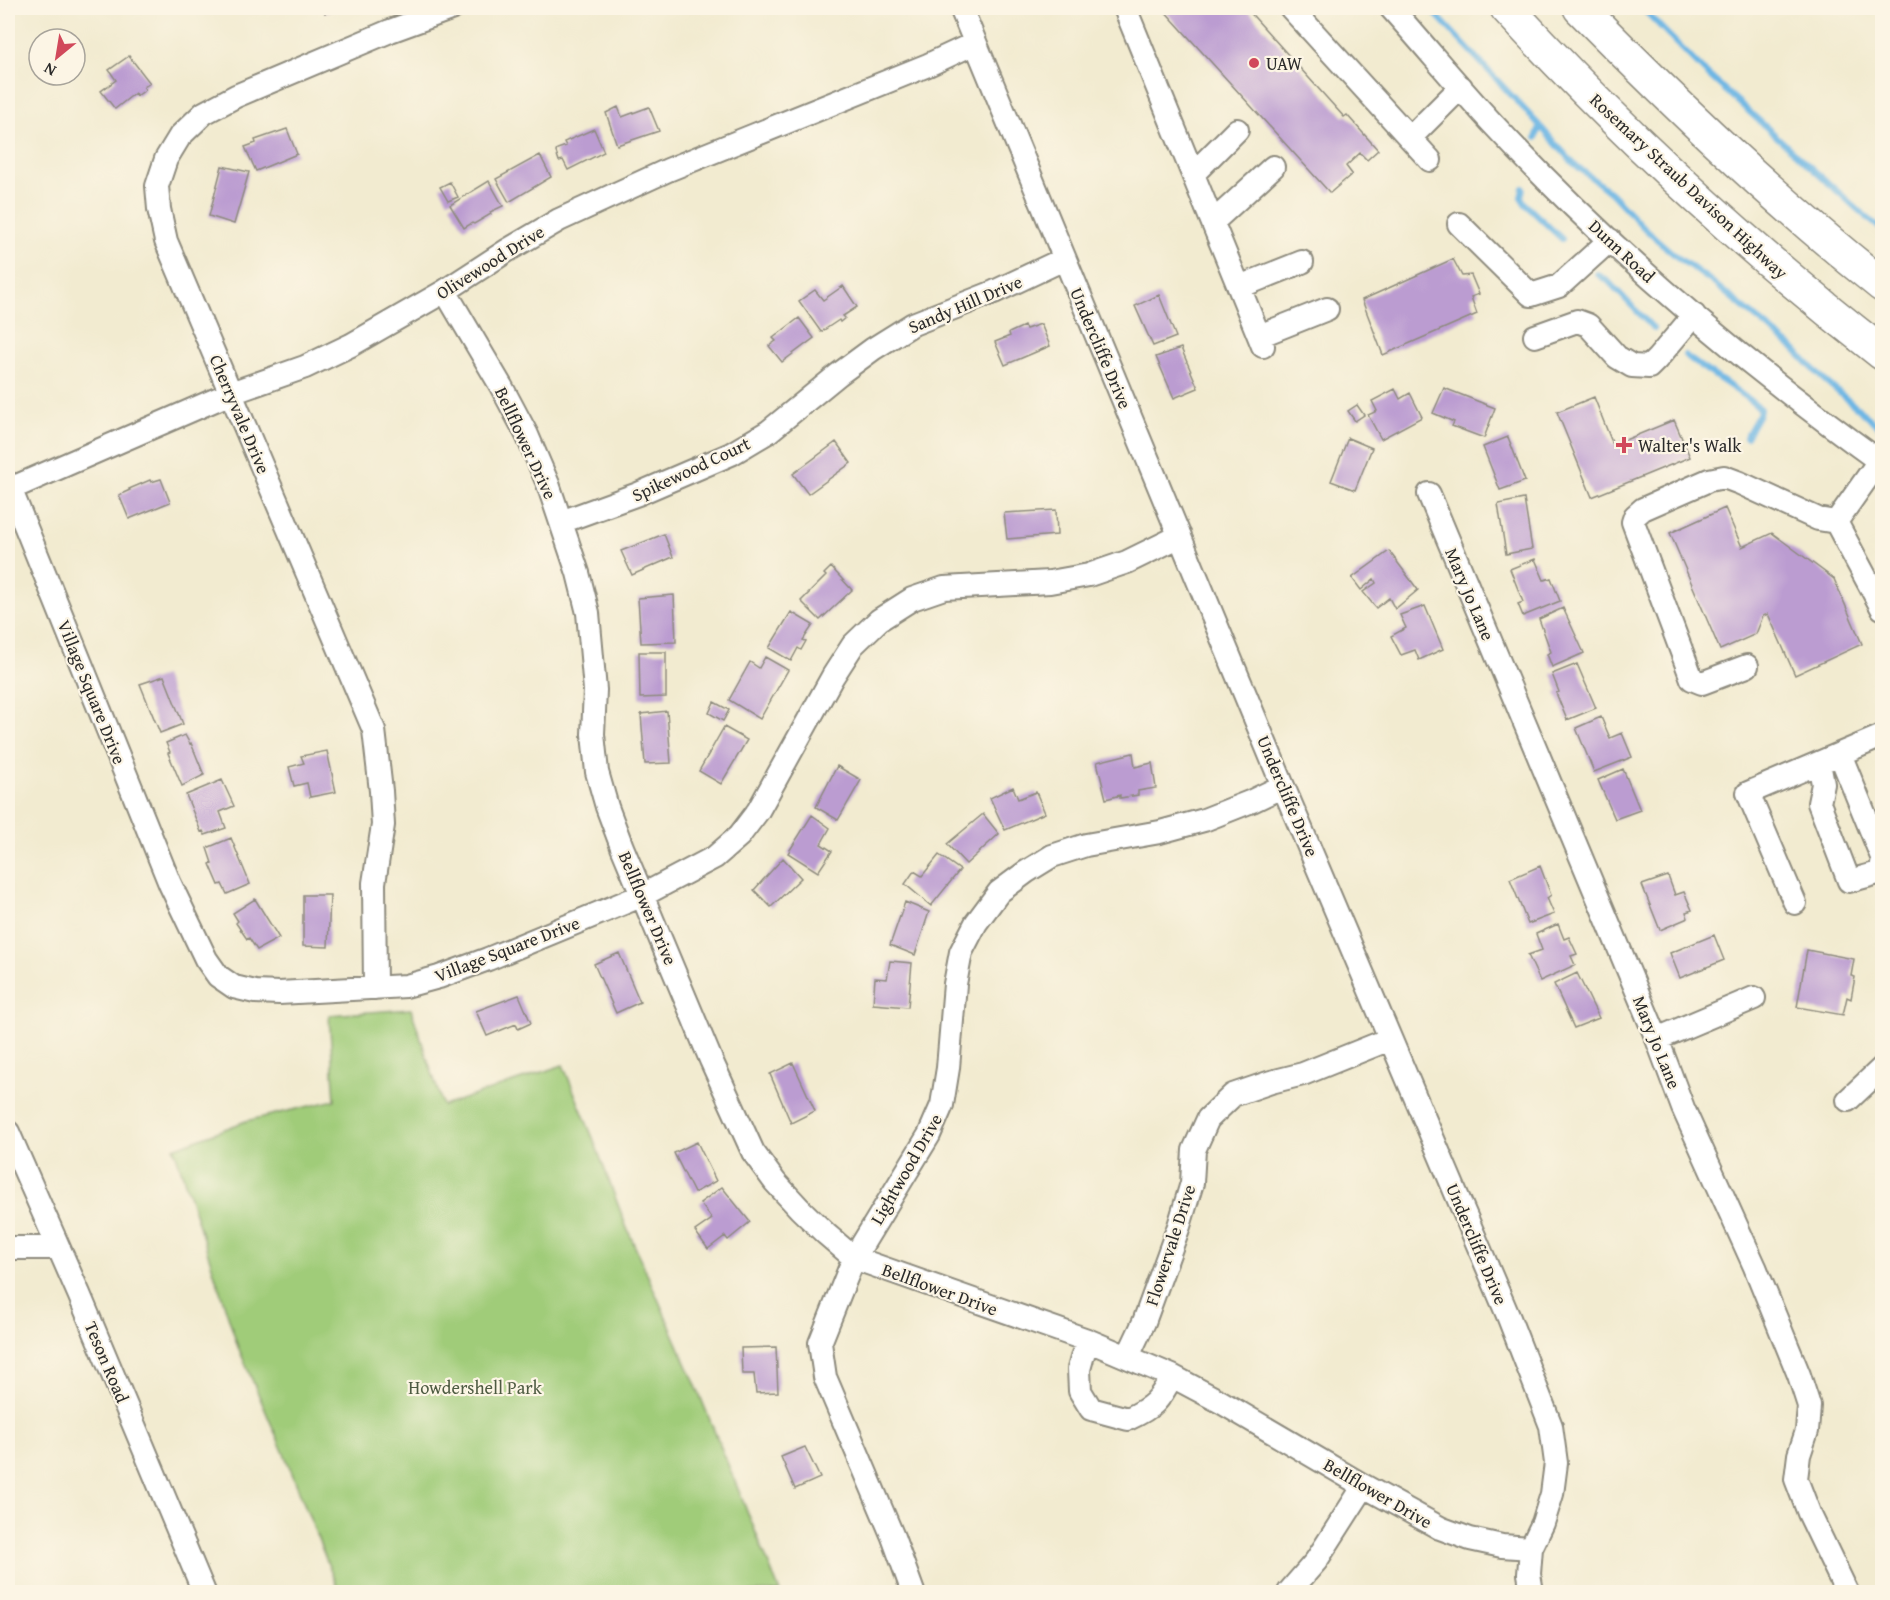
<svg xmlns="http://www.w3.org/2000/svg" width="1890" height="1600" viewBox="0 0 1890 1600" font-family="'Gentium Book Plus',serif">
	<style>
		.green { fill: #a0cc79; stroke: #667c52; stroke-width: 1.5 }
		.lines { fill: none; stroke-linecap: round; stroke-linejoin: round }
		.stream { stroke: #6cb6e4; stroke-width: 6 }
		.building { fill: #bb9cd1 }
		.minor-casing { stroke: #8e8b7e; stroke-width: 26 }
		.highway-casing { stroke: #8e8b7e; stroke-width: 36 }
		.minor { stroke: #fff; stroke-width: 22 }
		.highway { stroke: #fff; stroke-width: 33 }
		.poi-dot { fill: #d1495b; stroke: #fcf5e5; stroke-width: 2 }
		.labels { text-anchor: middle; dominant-baseline: central; stroke-width: 4.5; stroke-linejoin: round; paint-order: stroke }
		.poi-label { font-size: 18px; fill: #2b2b2b; stroke: #fcf5e5; text-anchor: start }
		.street-label { font-size: 18px; fill: #2b2b2b; stroke: #fcf5e5 }
		.park-label { font-size: 18px; fill: #4e5b42; stroke: #fcf5e5 }
	</style>
	<rect width="100%" height="100%" fill="#fcf5e5"/>
	<filter id="ink" filterUnits="userSpaceOnUse"><feTurbulence type="fractalNoise" baseFrequency=".0167" numOctaves="2"/><feDisplacementMap in="SourceGraphic" scale="12" xChannelSelector="R" yChannelSelector="G"/><feConvolveMatrix kernelMatrix="1 2 1 2 8 2 1 2 1" color-interpolation-filters="sRGB"/></filter>
	<filter id="wash" filterUnits="userSpaceOnUse"><feTurbulence type="fractalNoise" baseFrequency=".008" numOctaves="4" result="noise"/><feDisplacementMap in="SourceGraphic" scale="24" xChannelSelector="R" yChannelSelector="G"/><feGaussianBlur stdDeviation="1.35" result="paint"/><feColorMatrix in="noise" values="0 0 0 0 0 0 0 0 0 0 0 0 0 0 0 0 0 1.4 0 .05"/><feComposite in="paint" operator="in"/></filter>
	<g filter="url(#wash)">
		<rect width="100%" height="100%" fill="#f2ebd0"/>
		<path class="green" d="M411,1009L443,1106L563,1065L593,1138L626,1226L694,1381L780,1592H339L288,1463L238,1347L174,1148L246,1121L335,1100L329,1015Z"/>
		<g class="lines">
			<path class="stream" d="M1430,8L1540,126L1573,163L1611,193L1646,230L1677,257L1711,281L1793,348L1823,379L1882,429
				M1642,8L1705,72L1856,208L1882,230
				M1536,138L1540,126
				M1523,188L1521,197L1526,205L1562,239
				M1597,274L1608,281L1654,329
				M1685,355C1709,374 1738,389 1760,409L1759,414L1746,437"/>
		</g>
		<g id="blocks">
			<path class="building" d="M323,8H337L325,13Z
				M1162,8H1246L1344,117L1347,115L1378,150L1367,160L1360,153L1346,166L1352,174L1330,193Z
				M129,56L150,83L144,87L145,90L137,96L135,93L115,109L101,91L116,80L109,70Z
				M618,107L622,117L649,107L659,131L617,145L606,113Z
				M287,129L297,154L256,171L245,147L256,143L255,140Z
				M594,129L604,152L568,170L563,160L559,161L556,152L557,149L566,146L564,142Z
				M540,155L551,177L509,202L496,179Z
				M222,166L249,172L234,224L209,216Z
				M489,181L503,206L490,212L491,214L474,224L472,223L464,228L450,205Z
				M450,182L458,197L448,201L440,187Z
				M1453,259L1462,276L1471,275L1479,294L1471,297L1477,314L1383,355L1362,300Z
				M843,286L857,307L843,316L845,318L840,322L839,320L821,332L799,301L815,290L823,300Z
				M1159,295L1176,337L1153,346L1135,306Z
				M799,318L814,338L782,362L769,346L776,341L773,338Z
				M1041,324L1050,346L1005,365L995,342L1010,336L1009,333L1024,326L1026,329Z
				M1181,348L1198,388L1174,398L1156,357Z
				M1444,388L1495,408L1484,438L1452,426L1454,422L1433,413Z
				M1395,389L1400,399L1410,393L1422,417L1381,439L1368,415L1377,411L1372,401Z
				M1594,397L1613,445L1674,420L1690,457L1592,497L1557,412Z
				M1357,405L1364,415L1355,421L1348,411Z
				M1508,437L1525,481L1500,490L1483,447Z
				M1348,438L1372,448L1355,490L1331,481Z
				M836,442L851,463L808,494L793,474Z
				M161,479L170,502L129,519L119,495L130,490L129,489L150,480L151,482Z
				M1524,499L1532,549L1506,554L1498,504Z
				M1725,508L1742,547L1772,533L1834,579L1862,644L1795,675L1768,614L1763,616L1756,634L1720,650L1670,533Z
				M1056,510L1057,535L1007,539L1004,513Z
				M664,534L673,557L632,575L621,551Z
				M1389,551L1418,590L1395,609L1389,598L1376,608L1363,592L1376,583L1374,579L1361,590L1352,578Z
				M1535,559L1544,580L1551,578L1560,601L1523,616L1518,604L1523,602L1510,569Z
				M831,567L852,590L820,620L801,601L826,576L824,574Z
				M674,595L676,642L641,643L638,598Z
				M1425,606L1443,649L1419,660L1415,650L1401,655L1391,636L1406,628L1400,615Z
				M1563,608L1584,653L1552,667L1547,654L1551,652L1539,619Z
				M791,612L813,625L803,640L806,641L801,650L798,648L791,661L769,648Z
				M639,652H666V697L640,698Z
				M765,657L788,670L760,719L729,700L750,662L759,668Z
				M1577,664L1596,708L1567,720L1556,693L1559,692L1552,674Z
				M164,676L183,724L160,733L140,684Z
				M714,702L729,710L723,721L709,713Z
				M667,711L671,763L645,764L641,714Z
				M1601,717L1610,738L1622,733L1632,757L1594,772L1576,728Z
				M724,727L747,740L721,784L699,771Z
				M185,735L190,744L191,743L204,775L182,786L168,753L170,752L166,743Z
				M327,751L336,792L310,797L307,783L294,786L289,767L304,763L301,756Z
				M1133,753L1135,767L1152,763L1156,788L1138,791V795L1120,798V795L1106,799L1097,762Z
				M837,766L861,780L838,820L816,807Z
				M1623,769L1640,810L1615,819L1598,780Z
				M222,780L234,806L220,812L226,828L205,835L203,831L201,832L186,795Z
				M1013,787L1018,799L1036,792L1045,813L1005,830L990,798Z
				M983,814L999,834L966,864L947,844Z
				M812,815L830,828L821,844L832,851L818,872L788,853Z
				M231,838L250,884L227,894L222,884L219,885L210,864L212,863L207,848Z
				M939,855L960,870L931,906L905,884L914,871L922,876Z
				M783,858L801,878L771,907L754,890Z
				M1540,866L1551,895L1547,898L1554,914L1528,924L1510,879Z
				M1668,876L1675,895L1684,892L1692,910L1686,912L1688,918L1660,930L1642,885Z
				M303,895H330L328,947L303,946Z
				M255,899L279,938L257,950L249,938L247,939L236,923L238,921L233,913Z
				M905,902L929,912L915,955L890,945Z
				M1558,924L1564,939L1569,937L1577,954L1571,956L1575,965L1540,981L1528,955L1542,950L1536,934Z
				M1714,935L1724,960L1680,978L1670,953Z
				M1807,950L1854,959L1851,976L1855,977L1851,999L1847,997L1843,1015L1797,1007Z
				M619,953L640,1002L616,1013L594,964Z
				M890,961L912,963L908,1007L873,1004L875,978L887,979Z
				M1577,973L1599,1018L1574,1028L1554,984Z
				M519,995L531,1023L518,1029L516,1024L487,1036L476,1011Z
				M793,1063L815,1111L791,1123L770,1074Z
				M697,1142L716,1181L694,1193L674,1153Z
				M722,1187L750,1222L728,1240L725,1236L708,1249L695,1231L712,1219L700,1203Z
				M776,1347L778,1392L756,1393L754,1374H742L741,1348Z
				M805,1447L820,1478L795,1489L781,1457Z"/>
		</g>
	</g>
	<g filter="url(#ink)">
		<use href="#blocks" fill-opacity="0" stroke="#8e8b7e" stroke-width="1.5"/>
		<g class="lines">
			<g class="minor-casing">
				<path id="minor" d="M961,8L1283,786L1509,1318L1551,1426L1556,1463L1552,1494L1543,1523L1531,1548L1529,1574L1532,1592
					M1125,8L1263,346
					M1291,8L1430,160
					M1391,8C1425,46 1458,86 1493,124C1610,250 1743,363 1882,463
					M1410,138L1461,87
					M1193,174L1237,130
					M1213,222L1273,167
					M1459,224L1531,295L1559,286L1610,240
					M1239,287L1302,262
					M445,291L501,386L527,435L548,484L578,573L588,613L595,690L593,734L597,772L607,807L622,847L711,1060L753,1152L775,1182L800,1209L826,1234L854,1258L1087,1340L1172,1376L1221,1402L1364,1486L1440,1528L1470,1539L1502,1546L1531,1548
					M1259,336L1327,309
					M1535,336L1577,321L1588,325L1617,357L1632,366L1649,367L1657,359L1694,315
					M8,483L170,884L206,959L218,976L234,987L255,992L279,993L406,986L439,977L488,959L643,895L715,857L739,836L758,811L833,676L853,645L879,620L912,599L944,588L1050,582L1089,575L1127,562L1180,536
					M10,489L231,393L305,367L351,345L445,291L508,250L559,220L668,170L928,65L975,43
					M1429,494L1657,1039L1683,1108L1755,1267L1799,1375L1809,1406L1807,1431L1799,1455L1796,1479L1809,1513L1847,1592
					M561,522L638,494L731,454L768,432L839,374L873,349L913,324L994,292L1064,259
					M1836,522L1882,608
					M1747,666L1702,683L1692,679L1633,522L1635,516L1643,509L1709,480L1724,477L1740,483L1818,519L1836,522L1879,461
					M1840,754L1882,857
					M1819,763L1823,784L1819,803L1849,881L1882,872V864
					M1795,903L1748,793L1882,736
					M375,988L374,883L383,825L381,791L374,730L166,241L159,209L157,186L166,159L180,136L204,113L236,96L390,31L453,8
					M1657,1039L1754,998
					M1848,1100L1882,1068
					M8,1132L79,1294L204,1592
					M8,1248H58
					M1087,1340L1079,1369L1080,1391L1091,1409L1128,1419C1154,1407 1159,1401 1172,1376
					M1128,1356L1144,1322L1179,1226L1192,1183L1194,1150L1208,1119L1233,1095L1271,1082L1303,1074L1390,1039
					M913,1592L893,1537L825,1377L820,1343L854,1258L929,1135L942,1105L948,1068L955,984L961,952L976,923L999,892L1026,872L1052,856L1086,845L1160,832L1204,820L1252,801L1283,786
					M1289,1592L1316,1561L1364,1486"/>
			</g>
			<g class="highway-casing">
				<path id="highway" d="M1507,8C1622,133 1748,249 1882,353
					M1580,8C1676,105 1775,200 1882,285"/>
			</g>
			<use href="#minor" class="minor"/>
			<use href="#highway" class="highway"/>
		</g>
	</g>
	<g class="poi-dot">
		<circle cx="1254" cy="63" r="6"/>
		<path d="M1621 436h6v6h6v6h-6v6h-6v-6h-6v-6h6z"/>
	</g>
	<g class="labels">
		<g class="poi-label">
			<text x="1266" y="63">UAW</text>
			<text x="1638" y="445">Walter's Walk</text>
		</g>
		<g class="street-label">
			<text transform="translate(1689 186) rotate(43)">Rosemary Straub Davison Highway</text>
			<text transform="translate(1622 251) rotate(43)">Dunn Road</text>
			<text transform="translate(490 262) rotate(-32)">Olivewood Drive</text>
			<text transform="translate(965 304) rotate(-23)">Sandy Hill Drive</text>
			<text transform="translate(1101 348) rotate(67)">Undercliffe Drive</text>
			<text transform="translate(240 414) rotate(67)">Cherryvale Drive</text>
			<text transform="translate(526 443) rotate(65)">Bellflower Drive</text>
			<text transform="translate(691 469) rotate(-25)">Spikewood Court</text>
			<text transform="translate(1470 594) rotate(67)">Mary Jo Lane</text>
			<text transform="translate(92 692) rotate(68)">Village Square Drive</text>
			<text transform="translate(1288 796) rotate(67)">Undercliffe Drive</text>
			<text transform="translate(648 908) rotate(67)">Bellflower Drive</text>
			<text transform="translate(507 949) rotate(-21)">Village Square Drive</text>
			<text transform="translate(1657 1042) rotate(68)">Mary Jo Lane</text>
			<text transform="translate(906 1169) rotate(-60)">Lightwood Drive</text>
			<text transform="translate(1477 1244) rotate(67)">Undercliffe Drive</text>
			<text transform="translate(1170 1245) rotate(-72)">Flowervale Drive</text>
			<text transform="translate(940 1289) rotate(20)">Bellflower Drive</text>
			<text transform="translate(107 1362) rotate(67)">Teson Road</text>
			<text transform="translate(1378 1493) rotate(30)">Bellflower Drive</text>
		</g>
		<g class="park-label">
			<text x="475" y="1387">Howdershell Park</text>
		</g>
	</g>
	<rect width="1890" height="1600" fill="none" stroke="#fcf5e5" stroke-width="30"/>
	<g transform="translate(57 57) rotate(210)"><circle r="28" fill="#fcf5e5" stroke="#a8a49b" stroke-width="1.5"/>
	<path d="M0-4.5L10 22L0 15L-10 22Z" fill="#d1495b"/>
	<text y="-9" font-size="16" font-weight="bold" text-anchor="middle" fill="#2b2b2b">N</text>
	</g>
</svg>
